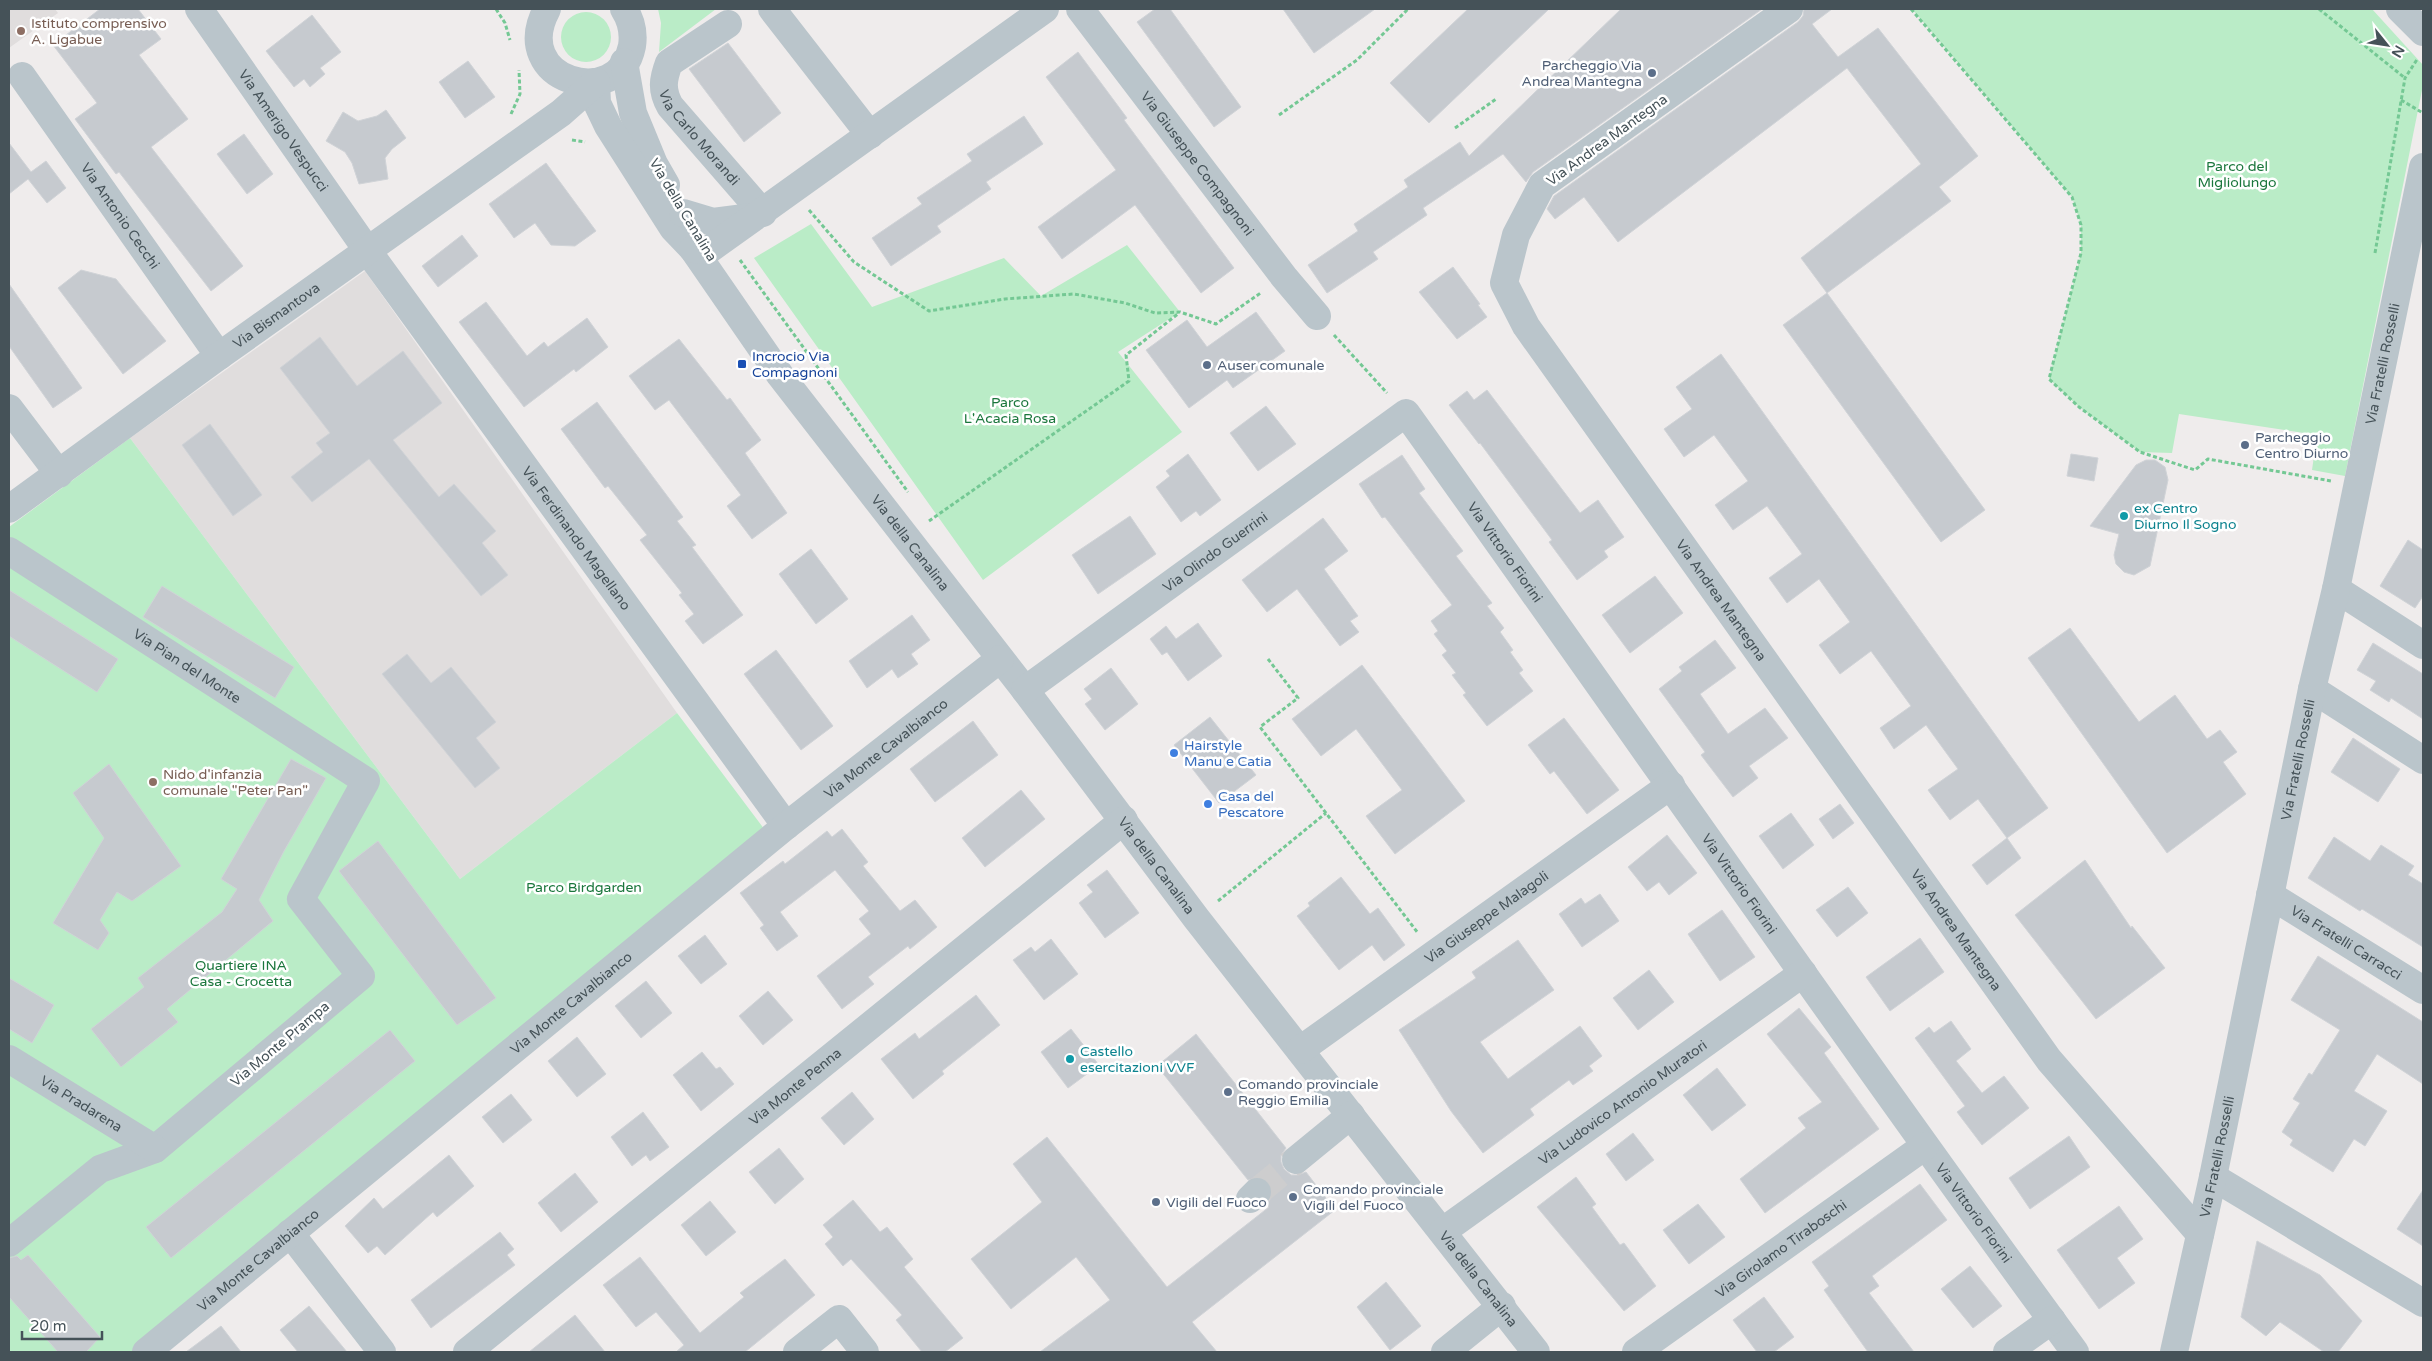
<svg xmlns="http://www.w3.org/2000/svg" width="2432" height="1361" viewBox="0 0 2432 1361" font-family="'Varela Round',sans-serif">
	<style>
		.education { fill: #e0dddd }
		.green { fill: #baecc7 }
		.building { fill: #c6cacf; stroke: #d0d3d7 }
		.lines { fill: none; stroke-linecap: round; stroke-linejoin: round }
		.minor-tunnel { stroke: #cdcdce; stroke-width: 28; stroke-dasharray: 28 14; stroke-linecap: butt }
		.path { stroke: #74c894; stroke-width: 3; stroke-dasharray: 4 2.5; stroke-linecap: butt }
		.minor { stroke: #bac5cb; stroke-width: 28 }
		.education-dot { fill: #8d6e63; stroke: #fff; stroke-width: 2 }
		.service-dot { fill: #5c6f8a; stroke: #fff; stroke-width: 2 }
		.transit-dot { fill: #1a4fb4; stroke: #fff; stroke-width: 2 }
		.culture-dot { fill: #0f9aa8; stroke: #fff; stroke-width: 2 }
		.shop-dot { fill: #3f7fe0; stroke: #fff; stroke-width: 2 }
		.labels { text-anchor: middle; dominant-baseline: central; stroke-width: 5; stroke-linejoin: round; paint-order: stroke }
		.education-label { font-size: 14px; fill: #785e54; stroke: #fff; text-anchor: start }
		.service-label { font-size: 14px; fill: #4e5e75; stroke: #fff; text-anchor: start }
		.street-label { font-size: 14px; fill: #455258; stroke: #fff }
		.park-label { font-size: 14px; fill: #1a763c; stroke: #fff }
		.transit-label { font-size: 14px; fill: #164399; stroke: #fff; text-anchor: start }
		.culture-label { font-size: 14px; fill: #0d838f; stroke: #fff; text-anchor: start }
		.shop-label { font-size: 14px; fill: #366cbe; stroke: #fff; text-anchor: start }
	</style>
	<rect width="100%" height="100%" fill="#efecec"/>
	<path class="education" d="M9,9H55L58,13L9,48Z
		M365,271L677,713L460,879L130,438Z"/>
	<path class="green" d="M658,9H716L659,52L661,23Z
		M1912,9H2372L2423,65V85L2345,476L2312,470L2317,435L2179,414L2172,453L2140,452L2079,407L2049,379L2081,253V225L2072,197Z
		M561 37a25 25 0 1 1 50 0a25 25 0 1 1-50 0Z
		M811,224L872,307L1004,258L1041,296L1127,245L1180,312L1118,352L1182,432L983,580L754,258Z
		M130,438L460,879L677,713L771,838L146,1352H9V527Z"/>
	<path class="building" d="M100,9H138L161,39L139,55L188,119L151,147L243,266L211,291L119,172L116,174L75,119L97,103L53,45Z
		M1155,9H1170L1241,107L1214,127L1137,22Z
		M1283,9H1375L1314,53Z
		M1468,9H1549L1429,123L1390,83Z
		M1621,9H1762L1533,172L1526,182L1503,154L1423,208L1427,215L1373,252L1378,259L1327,293L1308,265L1358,231L1354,224L1408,187L1404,180L1460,142L1469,156Z
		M1804,9H1832L1812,24L1838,57L1878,28L1978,156L1939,187L1951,201L1827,293L1801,258L1921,164L1847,68L1618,242L1584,197L1555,219L1547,209L1554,196L1798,22L1803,16Z
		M312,15L341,52L320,68L325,74L310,87L304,79L294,87L266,51Z
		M728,43L781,113L744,142L689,69Z
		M1078,52L1127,118L1124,120L1234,268L1201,293L1135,205L1062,259L1038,227L1116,170L1046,77Z
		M468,61L495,97L465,118L439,82Z
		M386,110L406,138L392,149L385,158L388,179L359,184L352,163L345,152L326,141L343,112L358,121L377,116Z
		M1024,116L1043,144L986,182L991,189L937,226L941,232L891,266L872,238L922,204L917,198L972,161L967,154Z
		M244,134L273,174L247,194L217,154Z
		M9,143L31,172L46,161L66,188L47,203L28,179L9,194Z
		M546,163L596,231L575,246L551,245L535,223L514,238L489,204Z
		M462,235L478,256L438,287L422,266Z
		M1453,267L1480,304L1478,305L1487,317L1457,339L1419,292Z
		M81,270L116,279L166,341L123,374L58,288Z
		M9,284L82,388L53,408L9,346Z
		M1827,293L1985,510L1941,542L1783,325Z
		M486,302L527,356L544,342L548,347L587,318L608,347L576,372L574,369L524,407L459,322Z
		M1256,312L1285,351L1233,388L1227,380L1189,408L1146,350L1187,320L1207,347Z
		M320,337L357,386L403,351L442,403L393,440L439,497L454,484L496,531L482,543L508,575L481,596L369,459L312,502L291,477L323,452L316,443L330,433L280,368Z
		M679,339L727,400L730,398L761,440L745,453L787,513L752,539L727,506L741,495L669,400L655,410L629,376Z
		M1721,354L2048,808L2007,838L1978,799L1950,820L1928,790L1958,769L1926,725L1894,749L1880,728L1911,706L1871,651L1840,674L1819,645L1850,622L1819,579L1787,603L1769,578L1802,554L1767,506L1733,530L1715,505L1748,481L1714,435L1684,457L1664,429L1692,409L1676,387Z
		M1487,390L1580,513L1598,500L1624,537L1604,551L1608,557L1577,580L1549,542L1552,540L1480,443L1479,444L1449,405L1467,391L1474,400Z
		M597,402L683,517L677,521L696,545L692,547L743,615L703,644L685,621L694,614L679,595L682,593L640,540L647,535L608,486L605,488L561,429Z
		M1266,406L1296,444L1258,471L1230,433Z
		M210,424L262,495L233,516L182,445Z
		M1188,454L1221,500L1200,516L1196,511L1181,522L1156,487L1170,476L1166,471Z
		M2071,454L2098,458L2094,481L2067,476Z
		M1402,455L1425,489L1419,493L1463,551L1456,556L1492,603L1487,606L1504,628L1500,632L1513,650L1510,652L1523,670L1519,673L1533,691L1487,726L1463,695L1466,693L1452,675L1456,673L1442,655L1447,651L1434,634L1438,631L1431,621L1452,605L1385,517L1382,518L1359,484Z
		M2146,460H2155L2165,467L2168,480L2150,566L2134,575L2124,572L2116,564L2114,555L2119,534L2090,526L2136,465Z
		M1130,516L1156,554L1098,594L1072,555Z
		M1323,518L1348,551L1324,569L1358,616L1350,621L1359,632L1340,646L1297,589L1267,612L1242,580Z
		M2408,540L2423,550V596L2415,608L2380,586Z
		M811,549L848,599L816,624L779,574Z
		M1655,576L1683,613L1630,653L1602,615Z
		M162,586L294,667L275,698L143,617Z
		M9,590L118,659L97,692L9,636Z
		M912,615L930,640L911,654L918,664L898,678L892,669L867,688L849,661Z
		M1198,623L1222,656L1188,681L1167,652L1162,655L1150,639L1166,626L1176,639Z
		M2070,628L2139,722L2175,695L2207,739L2220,730L2237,752L2223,762L2246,794L2167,853L2028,658Z
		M1715,640L1736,668L1700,694L1728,734L1765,708L1788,738L1749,766L1758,778L1733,797L1701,755L1705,752L1659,689L1682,671L1679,667Z
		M2373,643L2423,674V719L2391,698L2389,702L2370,690L2376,681L2357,670Z
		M776,650L833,726L801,750L744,674Z
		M407,654L431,683L451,667L496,722L476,738L500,768L475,788L382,674Z
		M1362,665L1465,801L1395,854L1366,816L1402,790L1356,729L1321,756L1292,719Z
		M1111,668L1138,704L1105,730L1085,704L1092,699L1084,689Z
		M1210,717L1256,775L1219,803L1174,745Z
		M1564,718L1619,790L1587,814L1554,771L1550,774L1528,745Z
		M973,721L998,755L935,802L910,769Z
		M2353,738L2400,769L2378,802L2331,772Z
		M291,759L326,778L284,851L259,900L273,921L167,1009L178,1022L121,1067L91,1029L144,987L138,978L222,912L237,889L221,879Z
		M109,764L181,866L132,901L117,892L100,920L109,933L98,950L53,923L104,838L73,793Z
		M1021,790L1045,819L985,867L962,838Z
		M1840,804L1854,823L1833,839L1819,819Z
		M1791,813L1814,845L1783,869L1759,836Z
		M842,829L868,862L863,866L900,911L915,900L937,927L910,949L908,946L868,977L874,984L842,1009L817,976L871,934L859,919L869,911L835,870L780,912L798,936L777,951L760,928L764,925L740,893L783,861L785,864L827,831L832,837Z
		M1667,835L1697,873L1669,895L1659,882L1647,891L1628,867Z
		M2334,837L2370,861L2381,845L2414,866L2408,875L2423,884V947L2362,909L2360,911L2308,878Z
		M2007,838L2021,858L1987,885L1972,865Z
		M378,841L496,998L457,1025L339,871Z
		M2085,860L2131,928L2132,926L2165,968L2096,1019L2015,915Z
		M1107,870L1139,913L1105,938L1079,903L1093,892L1087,885Z
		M1341,877L1370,914L1378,908L1405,945L1384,961L1372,945L1339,970L1297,916L1310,906L1308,903Z
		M1848,887L1868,913L1837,937L1816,910Z
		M1600,894L1619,921L1582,947L1559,914L1581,898L1585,904Z
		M1722,910L1755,957L1720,981L1688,934Z
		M705,935L727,964L701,984L678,956Z
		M1920,938L1944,972L1890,1011L1866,977Z
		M1051,939L1078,974L1044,1000L1013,960L1031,947L1035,952Z
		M1518,940L1554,990L1480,1042L1508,1079L1580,1026L1602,1056L1589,1066L1593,1071L1573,1085L1569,1080L1530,1109L1534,1115L1483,1153L1451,1111L1399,1030L1476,978L1472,972Z
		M2318,956L2423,1022V1084L2377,1054L2354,1091L2387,1111L2365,1146L2354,1139L2333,1172L2290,1145L2293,1140L2282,1132L2300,1103L2293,1099L2309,1073L2312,1075L2340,1030L2291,1000Z
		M1649,970L1674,1002L1638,1030L1613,998Z
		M9,978L54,1005L32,1043L9,1029Z
		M646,981L672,1013L641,1038L615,1006Z
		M768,991L793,1020L763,1045L739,1016Z
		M976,995L1000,1025L942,1071L944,1074L913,1099L881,1059L915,1033L919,1039Z
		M1799,1008L1831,1047L1824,1053L1879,1129L1765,1213L1740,1179L1806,1128L1798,1118L1822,1102L1767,1034Z
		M1951,1021L1971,1049L1956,1061L1982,1093L2004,1076L2029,1108L1982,1145L1957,1112L1965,1106L1915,1038L1929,1027L1934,1033Z
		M1071,1029L1099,1065L1068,1088L1041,1052Z
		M390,1030L415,1061L171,1258L146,1227Z
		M1196,1034L1286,1148L1281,1155V1162L1284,1169L1291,1175H1298L1306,1172L1335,1210L1192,1322L1217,1352H1040L1110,1300L1076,1257L1011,1309L971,1259L1042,1202L1013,1164L1047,1137L1167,1287L1269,1207L1267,1204L1272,1196V1188L1268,1181L1261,1177L1248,1180L1157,1066Z
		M577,1037L606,1074L577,1097L548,1061Z
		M702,1052L716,1069L720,1067L734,1084L701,1111L673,1075Z
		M1717,1068L1746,1105L1712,1131L1683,1095Z
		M852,1092L874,1119L844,1145L821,1118Z
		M511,1094L532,1120L503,1143L482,1117Z
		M643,1112L669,1147L650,1161L646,1155L632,1166L611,1137Z
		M1633,1133L1654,1160L1626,1181L1606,1154Z
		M2069,1136L2090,1167L2030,1209L2009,1178Z
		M779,1148L804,1179L775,1204L749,1172Z
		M449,1155L474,1186L437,1217L433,1212L385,1255L377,1246L368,1253L345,1226L374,1198L383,1209Z
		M575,1173L598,1202L561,1232L538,1203Z
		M1576,1177L1596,1204L1592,1207L1620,1245L1624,1243L1656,1286L1624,1311L1537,1207Z
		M1920,1184L1947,1220L1872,1276L1879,1286L1869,1293L1914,1352H1868L1824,1290L1829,1286L1812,1262Z
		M2423,1190V1246L2397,1229Z
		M853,1200L880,1232L887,1227L913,1259L904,1267L963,1338L945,1352H922L896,1320L902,1315L851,1259L843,1266L825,1244L833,1237L823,1225Z
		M710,1201L736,1232L706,1256L681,1225Z
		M1698,1204L1725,1237L1689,1264L1663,1230Z
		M2119,1206L2143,1239L2117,1258L2135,1283L2099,1309L2057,1250Z
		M500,1232L514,1249L507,1255L515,1265L431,1328L411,1300Z
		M2257,1241L2320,1275L2362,1321L2338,1352H2324L2280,1322L2266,1336L2241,1317Z
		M28,1255L100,1337L86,1352H58L9,1297V1258L17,1256L21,1260Z
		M640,1257L700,1333L744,1297L740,1293L785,1259L815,1295L745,1352H676L684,1345L656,1312L636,1327L603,1285Z
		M1970,1266L2002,1306L1973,1328L1941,1289Z
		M1386,1282L1421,1326L1390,1350L1357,1307Z
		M1764,1297L1794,1337L1774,1352H1757L1733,1320Z
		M309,1306L347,1352H298L280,1330Z
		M575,1315L605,1352H529Z
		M221,1326L241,1352H186Z"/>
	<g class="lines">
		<path class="minor-tunnel" d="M1257,1192L1296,1160"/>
		<path class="path" d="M496,9L505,23L510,40
			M1911,9L2072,197L2081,225V253L2049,379L2079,407L2140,452L2195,470L2208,459L2331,481
			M2319,9L2405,78
			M2401,100L2423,113
			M511,114L520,94L519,70
			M1279,115L1357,60L1408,9
			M1455,128L1496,99
			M572,140L585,142
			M809,210L854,262L929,311L1005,299L1074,294L1125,303L1155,313L1180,312L1216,324L1262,292
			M2375,253L2405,78L2418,58
			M740,260L908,492
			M1334,335L1387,393
			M929,521L1129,381L1126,355L1179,313
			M1268,659L1298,698L1260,727L1418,933
			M1218,901L1326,813"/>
		<g class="minor">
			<path id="s1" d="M199,9L367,250L786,826"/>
			<path d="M547,9C508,81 619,112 632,46C634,33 631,20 624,9"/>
			<path d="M772,9L870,135"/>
			<path id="s2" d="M1080,9L1284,277L1317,316"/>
			<path id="s3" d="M1789,9L1542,185L1516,235L1504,283L1526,326L2049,1060L2200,1234"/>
			<path d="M2400,9L2423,32"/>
			<path id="s4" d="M728,24L669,63C663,79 661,90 670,106L763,213"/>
			<path d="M624,62L633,113L654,164L666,185"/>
			<path id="s5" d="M22,76L219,356"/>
			<path id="s6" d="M596,82L597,103L608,126L673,228L693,249L780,375L1025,690L1196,918L1536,1352"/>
			<path d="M683,213L713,222L752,217"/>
			<path d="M693,249L707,251L1045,9"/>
			<path d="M9,408L59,474"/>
			<path id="s7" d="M9,509L219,356L561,113L596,82"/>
			<path id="s8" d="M9,551L366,781L301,899L361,976L155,1149L100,1169L9,1243"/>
			<path d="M2336,589L2423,645"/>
			<path d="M2312,689L2423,760"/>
			<path id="s9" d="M1025,690L1406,413C1630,726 1848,1042 2075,1352"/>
			<path id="s10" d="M2270,895L2423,990"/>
			<path id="s11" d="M1300,1050L1671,785"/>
			<path id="s12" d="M9,1059L155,1149"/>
			<path d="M1296,1160L1351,1115"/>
			<path d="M2213,1177L2423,1303"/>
			<path d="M1250,1199L1257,1192"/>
			<path id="s13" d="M1443,1231L1803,973"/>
			<path d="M290,1233L382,1352"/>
			<path id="s14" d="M146,1352L786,826L1000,659"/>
			<path id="s15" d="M467,1352L1124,820"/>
			<path d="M797,1352L839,1319L865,1352"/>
			<path d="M1445,1352L1502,1306"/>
			<path id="s16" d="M1636,1352L1925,1146"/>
			<path d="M2007,1352L2052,1320"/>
			<path id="s17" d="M2174,1352L2213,1177L2312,689L2336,589L2423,167"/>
		</g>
	</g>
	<g class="education-dot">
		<circle cx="21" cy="31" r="5"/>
		<circle cx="153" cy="782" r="5"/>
	</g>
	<g class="service-dot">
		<circle cx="1652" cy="73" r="5"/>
		<circle cx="1207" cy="365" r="5"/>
		<circle cx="2245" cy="445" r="5"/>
		<circle cx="1228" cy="1092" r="5"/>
		<circle cx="1293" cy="1197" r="5"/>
		<circle cx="1156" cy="1202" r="5"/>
	</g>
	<rect class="transit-dot" x="737" y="359" width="10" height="10" rx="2.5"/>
	<g class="culture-dot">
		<circle cx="2124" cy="516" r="5"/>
		<circle cx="1070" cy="1059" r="5"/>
	</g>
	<g class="shop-dot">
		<circle cx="1174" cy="753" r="5"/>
		<circle cx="1208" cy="804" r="5"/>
	</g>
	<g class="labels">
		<g class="education-label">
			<text x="31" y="23">Istituto comprensivo<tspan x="31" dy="16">A. Ligabue</tspan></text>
			<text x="163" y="774">Nido d'infanzia<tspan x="163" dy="16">comunale "Peter Pan"</tspan></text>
		</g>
		<g class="service-label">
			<text x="1642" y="65" text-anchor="end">Parcheggio Via<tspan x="1642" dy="16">Andrea Mantegna</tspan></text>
			<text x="1217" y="365">Auser comunale</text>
			<text x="2255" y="437">Parcheggio<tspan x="2255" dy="16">Centro Diurno</tspan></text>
			<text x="1238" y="1084">Comando provinciale<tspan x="1238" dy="16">Reggio Emilia</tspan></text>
			<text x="1303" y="1189">Comando provinciale<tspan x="1303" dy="16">Vigili del Fuoco</tspan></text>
			<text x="1166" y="1202">Vigili del Fuoco</text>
		</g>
		<g class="street-label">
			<text stroke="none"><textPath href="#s1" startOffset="148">Via Amerigo Vespucci</textPath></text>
			<text stroke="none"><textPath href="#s4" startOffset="158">Via Carlo Morandi</textPath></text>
			<text transform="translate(1607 140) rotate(-36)">Via Andrea Mantegna</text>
			<text stroke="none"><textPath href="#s2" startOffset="194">Via Giuseppe Compagnoni</textPath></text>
			<text transform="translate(683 210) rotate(59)">Via della Canalina</text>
			<text stroke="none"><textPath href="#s5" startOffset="171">Via Antonio Cecchi</textPath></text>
			<text stroke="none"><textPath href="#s7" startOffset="330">Via Bismantova</textPath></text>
			<text stroke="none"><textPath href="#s17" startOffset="1010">Via Fratelli Rosselli</textPath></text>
			<text stroke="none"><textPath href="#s1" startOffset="650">Via Ferdinando Magellano</textPath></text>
			<text stroke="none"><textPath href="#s6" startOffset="562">Via della Canalina</textPath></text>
			<text stroke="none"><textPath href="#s9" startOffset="235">Via Olindo Guerrini</textPath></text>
			<text stroke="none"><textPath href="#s9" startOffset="642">Via Vittorio Fiorini</textPath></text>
			<text stroke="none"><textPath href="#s3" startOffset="794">Via Andrea Mantegna</textPath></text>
			<text stroke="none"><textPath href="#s8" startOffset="212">Via Pian del Monte</textPath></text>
			<text stroke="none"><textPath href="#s14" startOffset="955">Via Monte Cavalbianco</textPath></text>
			<text stroke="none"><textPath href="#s17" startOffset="605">Via Fratelli Rosselli</textPath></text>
			<text stroke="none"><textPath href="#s6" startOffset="968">Via della Canalina</textPath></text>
			<text stroke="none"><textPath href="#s9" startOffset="1048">Via Vittorio Fiorini</textPath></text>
			<text stroke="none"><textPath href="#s11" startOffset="229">Via Giuseppe Malagoli</textPath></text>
			<text stroke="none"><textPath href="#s3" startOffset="1199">Via Andrea Mantegna</textPath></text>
			<text stroke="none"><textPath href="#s10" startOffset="90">Via Fratelli Carracci</textPath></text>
			<text stroke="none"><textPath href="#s14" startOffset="550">Via Monte Cavalbianco</textPath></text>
			<text transform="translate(280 1044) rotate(-40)">Via Monte Prampa</text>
			<text stroke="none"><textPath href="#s15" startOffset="422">Via Monte Penna</textPath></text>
			<text stroke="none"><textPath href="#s13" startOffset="221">Via Ludovico Antonio Muratori</textPath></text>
			<text stroke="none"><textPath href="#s12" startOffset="85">Via Pradarena</textPath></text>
			<text stroke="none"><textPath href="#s17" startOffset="200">Via Fratelli Rosselli</textPath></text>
			<text stroke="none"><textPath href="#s9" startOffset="1452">Via Vittorio Fiorini</textPath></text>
			<text stroke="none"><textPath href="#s16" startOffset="178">Via Girolamo Tiraboschi</textPath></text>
			<text stroke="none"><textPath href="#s14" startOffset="145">Via Monte Cavalbianco</textPath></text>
			<text stroke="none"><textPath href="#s6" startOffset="1492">Via della Canalina</textPath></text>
		</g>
		<g class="park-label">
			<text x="2237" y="166">Parco del<tspan x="2237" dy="16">Migliolungo</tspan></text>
			<text x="1010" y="402">Parco<tspan x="1010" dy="16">L'Acacia Rosa</tspan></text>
			<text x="584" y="887">Parco Birdgarden</text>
			<text x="241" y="965">Quartiere INA<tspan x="241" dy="16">Casa - Crocetta</tspan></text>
		</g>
		<g class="transit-label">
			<text x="752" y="356">Incrocio Via<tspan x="752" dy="16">Compagnoni</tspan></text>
		</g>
		<g class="culture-label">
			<text x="2134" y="508">ex Centro<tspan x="2134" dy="16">Diurno Il Sogno</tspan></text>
			<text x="1080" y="1051">Castello<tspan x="1080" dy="16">esercitazioni VVF</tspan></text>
		</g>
		<g class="shop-label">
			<text x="1184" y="745">Hairstyle<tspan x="1184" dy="16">Manu e Catia</tspan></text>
			<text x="1218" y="796">Casa del<tspan x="1218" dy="16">Pescatore</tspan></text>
		</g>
	</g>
	<rect width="2432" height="1361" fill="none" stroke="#455258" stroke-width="20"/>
	<g transform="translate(2387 45) rotate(120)" stroke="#ffffff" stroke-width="4" paint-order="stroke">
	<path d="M0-4L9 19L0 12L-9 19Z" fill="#455258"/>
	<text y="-8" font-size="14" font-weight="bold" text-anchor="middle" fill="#455258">N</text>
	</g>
	<path d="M22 1331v8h80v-8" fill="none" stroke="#455258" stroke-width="2.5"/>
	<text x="30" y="1331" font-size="15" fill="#455258" stroke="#ffffff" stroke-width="4" paint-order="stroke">20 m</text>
</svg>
